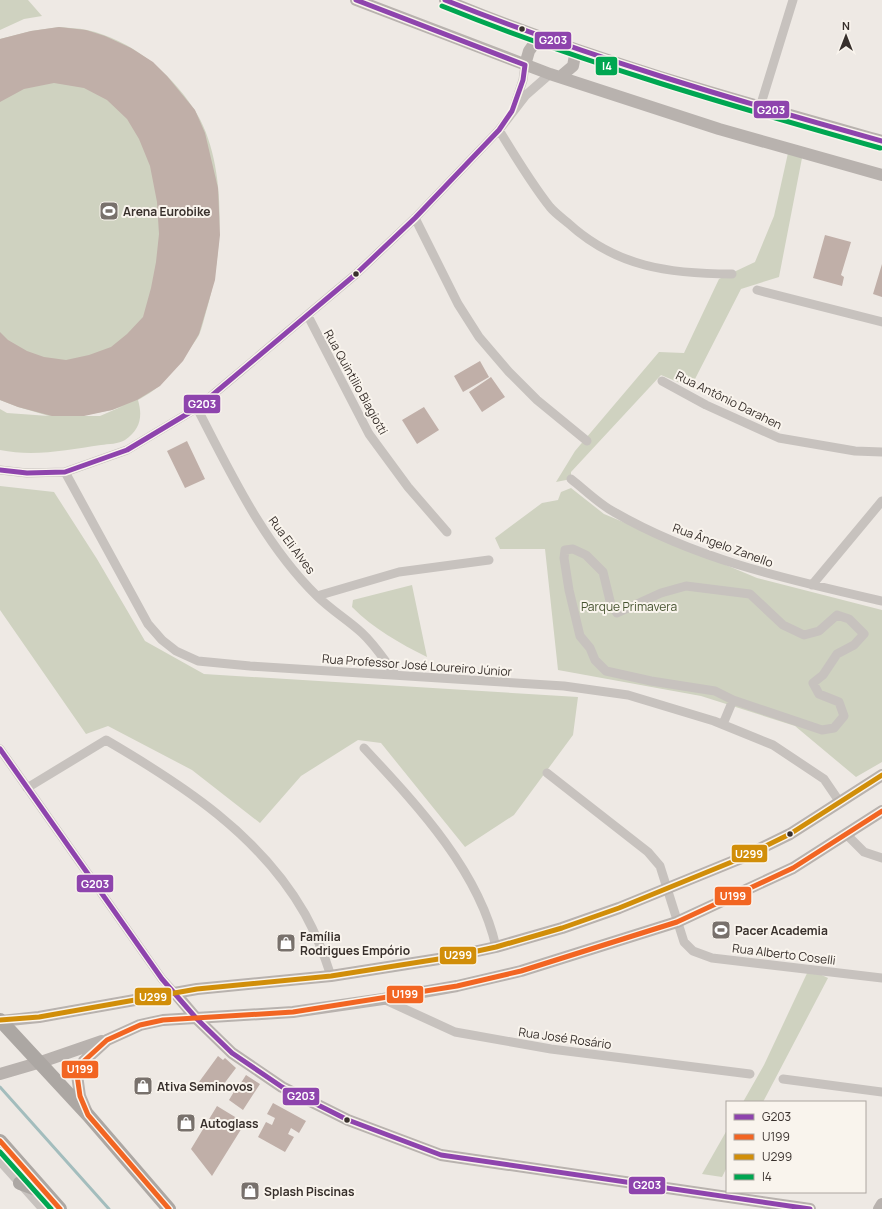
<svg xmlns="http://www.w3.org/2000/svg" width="882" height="1209" viewBox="0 0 882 1209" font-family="Manrope,sans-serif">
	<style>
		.green { fill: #cfd2c0; fill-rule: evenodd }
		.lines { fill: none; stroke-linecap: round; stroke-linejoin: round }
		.stream { stroke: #a3bdbd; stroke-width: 3 }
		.building { fill: #c0afa8 }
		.street { stroke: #c7c2be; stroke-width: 9 }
		.secondary { stroke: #b8b2ae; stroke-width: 12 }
		.primary { stroke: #aca7a3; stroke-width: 14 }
		.bus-1-casing { stroke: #f9f4ed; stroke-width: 8 }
		.bus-2-casing { stroke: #f9f4ed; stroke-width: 8 }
		.bus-3-casing { stroke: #f9f4ed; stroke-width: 8 }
		.bus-4-casing { stroke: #f9f4ed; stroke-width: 8 }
		.bus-1 { stroke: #8e44ad; stroke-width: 5 }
		.bus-2 { stroke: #f26522; stroke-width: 5 }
		.bus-3 { stroke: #d18e09; stroke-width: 5 }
		.bus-4 { stroke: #00a651; stroke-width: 5 }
		.bus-dot { fill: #38302c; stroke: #f9f4ed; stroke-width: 1.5 }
		.labels { text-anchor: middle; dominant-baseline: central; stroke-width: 4; stroke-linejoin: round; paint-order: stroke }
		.poi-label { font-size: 12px; font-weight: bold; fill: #38302c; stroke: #f9f4ed; text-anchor: start }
		.street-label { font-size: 12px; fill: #38302c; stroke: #f9f4ed }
		.park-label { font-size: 12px; fill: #475431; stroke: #f9f4ed }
		.line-badge { stroke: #f9f4ed; stroke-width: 1.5 }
		.badge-label { font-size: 11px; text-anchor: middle; font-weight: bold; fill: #fff }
	</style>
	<rect width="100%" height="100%" fill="#eee9e4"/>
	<path class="green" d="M0,0H28L42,16L24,19L0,30Z
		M59,27C68,28 78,28 87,30C131,40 169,71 194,109C228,161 224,254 206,312C204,319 202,328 199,335C192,347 170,375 160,385C154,391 145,396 138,400C143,417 140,430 125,440C119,444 108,444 101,445C67,450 34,457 0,450V409L7,413L49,416L18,407L0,400V39L31,31ZM123,406L100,416H80L112,410Z
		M788,153L802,158L779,277L741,289L695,379L680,383L661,375L571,472V479L556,482L575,451L659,352L684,353L719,279L755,262L774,216Z
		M0,486L54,492L97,559L145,641L204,674L578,697L573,735L514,815L465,847L381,743L358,740L301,776L260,823L192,770L108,726L86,734L0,610Z
		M571,488L604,514L757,578L882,610V762L856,777L795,726L701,696L558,670L545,549H500L495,538L542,503L558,500L561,492Z
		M412,585L427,657C399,643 374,629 352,607L353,600Z
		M809,969L828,978L763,1102H743L764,1065Z
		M727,1130V1167L722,1177L702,1174Z"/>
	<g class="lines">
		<path class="stream" d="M0,1087L109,1209"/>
	</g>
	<path class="building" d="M59,27L86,30L105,36L131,48L153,62L167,76L195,110L205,133L218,188L220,235L215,280L199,334L183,361L160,386L137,400L112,410L84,416H52L18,407L0,400V332L8,340L27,351L44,357L66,360L89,355L111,347L127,334L143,317L151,288L156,262L159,234L157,202L150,166L139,139L127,119L107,100L84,88L54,83L24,89L0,102V39L31,31Z
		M825,235L851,242L841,275L844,277L842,286L813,278Z
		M882,264V297L873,294Z
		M480,361L489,377L463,392L454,376Z
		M491,377L505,397L482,412L469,392Z
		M424,407L439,430L417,444L402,420Z
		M187,441L205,479L185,488L167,451Z
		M218,1056L223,1060L225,1058L236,1068L217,1093L213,1090L211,1093L199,1082Z
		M246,1075L260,1084L243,1110L229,1100L235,1090L238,1092L241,1087L239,1086Z
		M273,1103L306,1121L299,1133L291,1128L288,1134L294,1137L285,1152L258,1137L266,1122L272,1125L275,1118L267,1114Z
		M217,1106L245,1123L212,1176L191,1149Z"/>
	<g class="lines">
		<path class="street" d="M515,104L523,80L525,65
			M760,107L793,0
			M499,130C515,156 531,183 550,207C555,213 562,218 568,223C616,267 670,274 732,274
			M415,218L458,304L479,337L509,372L537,400L587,441
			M757,290L882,322
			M308,316L369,434L408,487L447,532
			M662,381L706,405L779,438L855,451L882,452
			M197,408C231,474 264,544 317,596C331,610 348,620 362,633C375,645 385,661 396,675
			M0,470L27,473L65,472L127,450L197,408L356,274L415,218L499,130L526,95L550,74
			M65,472L148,624L162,640L176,651L198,661L250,666L564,686L628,695L714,721L773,745L824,779L839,801
			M571,479C585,490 599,504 614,512C697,560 790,580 882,601
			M812,585L882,501
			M317,596L399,572L489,560
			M723,724L733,700L822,730L834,728L844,716L839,702L819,694L813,683L823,675L837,654L854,645L864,634L849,619L837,615L819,631L804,635L783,625L750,594L686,586L661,593L617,613L611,605L603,572L586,555L573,549L565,550L564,558L569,590L580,636L590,648L595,660L606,671L651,681L715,691L733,700
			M364,748C416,804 479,870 496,947
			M0,749L162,979L175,993
			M547,773L648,852L660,866L684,942L693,951L712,958L882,978
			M27,788L106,740C183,785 260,835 305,914C316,934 324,954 331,976
			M846,834L864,852L882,858
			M383,999L455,1032L551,1049L750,1074
			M783,1079L882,1092
			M0,1161L43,1209"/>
		<path class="secondary" d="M356,0L550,74L719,129L882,175
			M445,0C586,59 735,100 882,141
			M525,65L529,51L539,37
			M560,77L573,66L576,50
			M175,993L196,1018L232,1053L282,1087L348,1120L441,1155L810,1209
			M0,1021L39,1017L197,989L331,976L445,958L496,947L562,928L619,908L739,859L790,834L882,775
			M0,1074L41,1062L102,1041
			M86,1110L80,1096L77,1075L84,1061L107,1040L140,1025L163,1020L293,1012L383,999L457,986L521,971L677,922L793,868L882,811
			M879,1209L882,1204"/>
		<path class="primary" d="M0,1020L88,1115L169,1209
			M0,1141L60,1209
			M20,1183L44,1192"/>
		<g class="bus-1-casing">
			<path id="bus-1" d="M445,0C588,57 734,100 882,141
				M0,470L27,473L65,472L127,450L197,408L356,274L415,218L499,130L512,111L523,80L525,65L356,0
				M0,749L162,979L196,1018L232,1053L282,1087L348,1120L441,1155L810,1209"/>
		</g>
		<g class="bus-2-casing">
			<path id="bus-2" d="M0,1141L60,1209
				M169,1209L88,1115L80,1096L77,1075L84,1061L107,1040L140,1025L163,1020L293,1012L457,986L521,971L677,922L793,868L882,811"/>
		</g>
		<g class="bus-3-casing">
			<path id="bus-3" d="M0,1020L39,1017L197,989L331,976L445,958L496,947L562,928L619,908L739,859L790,834L882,775"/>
		</g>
		<g class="bus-4-casing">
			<path id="bus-4" d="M442,6C585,64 732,106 880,148
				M0,1152L51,1209"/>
		</g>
		<use href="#bus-1" class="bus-1"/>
		<use href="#bus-2" class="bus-2"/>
		<use href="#bus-3" class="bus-3"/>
		<use href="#bus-4" class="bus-4"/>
	</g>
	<defs>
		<g id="stadium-square" transform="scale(1)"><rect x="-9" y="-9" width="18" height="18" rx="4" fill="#78716c" stroke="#f9f4ed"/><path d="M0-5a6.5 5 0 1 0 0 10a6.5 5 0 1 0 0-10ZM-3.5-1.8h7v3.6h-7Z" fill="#fff"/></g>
		<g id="shop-square" transform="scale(1)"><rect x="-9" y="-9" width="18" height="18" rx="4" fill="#78716c" stroke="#f9f4ed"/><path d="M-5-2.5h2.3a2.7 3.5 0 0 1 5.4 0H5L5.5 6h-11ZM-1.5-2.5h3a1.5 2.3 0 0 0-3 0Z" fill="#fff"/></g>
	</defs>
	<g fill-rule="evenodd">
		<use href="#stadium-square" x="109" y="211"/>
		<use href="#stadium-square" x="721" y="930"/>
		<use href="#shop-square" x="286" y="943"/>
		<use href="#shop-square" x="143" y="1086"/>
		<use href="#shop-square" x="186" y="1123"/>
		<use href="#shop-square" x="250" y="1191"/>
	</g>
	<g class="bus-dot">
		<circle cx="522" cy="29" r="3.5"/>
		<circle cx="356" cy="274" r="3.5"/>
		<circle cx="790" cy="834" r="3.5"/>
		<circle cx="347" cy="1120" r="3.5"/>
	</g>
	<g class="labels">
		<g class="poi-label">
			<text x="123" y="211">Arena Eurobike</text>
			<text x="735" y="930">Pacer Academia</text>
			<text x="300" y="936">Família<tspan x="300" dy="14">Rodrigues Empório</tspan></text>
			<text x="157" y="1086">Ativa Seminovos</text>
			<text x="200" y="1123">Autoglass</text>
			<text x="264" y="1191">Splash Piscinas</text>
		</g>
		<g class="street-label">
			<text transform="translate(356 382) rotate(61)">Rua Quintilio Biagiotti</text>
			<text transform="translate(729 400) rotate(26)">Rua Antônio Darahen</text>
			<text transform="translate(292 545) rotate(53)">Rua Eli Alves</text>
			<text transform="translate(723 545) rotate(20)">Rua Ângelo Zanello</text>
			<text transform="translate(417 665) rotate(4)">Rua Professor José Loureiro Júnior</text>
			<text transform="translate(784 954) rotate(7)">Rua Alberto Coselli</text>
			<text transform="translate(565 1038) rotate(8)">Rua José Rosário</text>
		</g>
		<g class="park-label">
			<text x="629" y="606">Parque Primavera</text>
		</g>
	</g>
	<g class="line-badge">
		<rect x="534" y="31" width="38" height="19" rx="4" fill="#8e44ad"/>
		<rect x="595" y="56" width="23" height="20" rx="4" fill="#00a651"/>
		<rect x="753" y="100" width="37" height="19" rx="4" fill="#8e44ad"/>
		<rect x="183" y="394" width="38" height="20" rx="4" fill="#8e44ad"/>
		<rect x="731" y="844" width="37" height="19" rx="4" fill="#d18e09"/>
		<rect x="76" y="874" width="38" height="19" rx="4" fill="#8e44ad"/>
		<rect x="714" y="886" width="38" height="20" rx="4" fill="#f26522"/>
		<rect x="439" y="946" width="38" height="19" rx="4" fill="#d18e09"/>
		<rect x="386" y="985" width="38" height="19" rx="4" fill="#f26522"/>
		<rect x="134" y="987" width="38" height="19" rx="4" fill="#d18e09"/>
		<rect x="61" y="1060" width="38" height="19" rx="4" fill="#f26522"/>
		<rect x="282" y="1087" width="38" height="19" rx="4" fill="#8e44ad"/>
		<rect x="628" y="1176" width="38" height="19" rx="4" fill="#8e44ad"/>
	</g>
	<g class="badge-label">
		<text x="553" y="44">G203</text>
		<text x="607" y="70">I4</text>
		<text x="771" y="114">G203</text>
		<text x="202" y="408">G203</text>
		<text x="749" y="858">U299</text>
		<text x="95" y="888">G203</text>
		<text x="733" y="900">U199</text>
		<text x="458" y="959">U299</text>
		<text x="405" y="998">U199</text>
		<text x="153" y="1001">U299</text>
		<text x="80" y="1073">U199</text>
		<text x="301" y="1100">G203</text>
		<text x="647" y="1189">G203</text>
	</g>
	<rect x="726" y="1101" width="140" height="92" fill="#f9f4ed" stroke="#aca6a0"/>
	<rect x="734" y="1114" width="20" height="6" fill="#8e44ad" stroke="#aca6a0"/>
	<text x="762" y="1121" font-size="12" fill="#38302c">G203</text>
	<rect x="734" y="1134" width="20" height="6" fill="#f26522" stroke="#aca6a0"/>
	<text x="762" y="1141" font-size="12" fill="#38302c">U199</text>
	<rect x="734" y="1154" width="20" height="6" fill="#d18e09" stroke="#aca6a0"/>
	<text x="762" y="1161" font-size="12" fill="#38302c">U299</text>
	<rect x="734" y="1174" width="20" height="6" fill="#00a651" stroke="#aca6a0"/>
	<text x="762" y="1181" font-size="12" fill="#38302c">I4</text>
	<g transform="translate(846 36)" stroke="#f9f4ed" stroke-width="3" paint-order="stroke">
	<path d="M0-3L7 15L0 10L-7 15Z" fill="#38302c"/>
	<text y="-6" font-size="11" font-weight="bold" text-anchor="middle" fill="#38302c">N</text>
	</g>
</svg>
